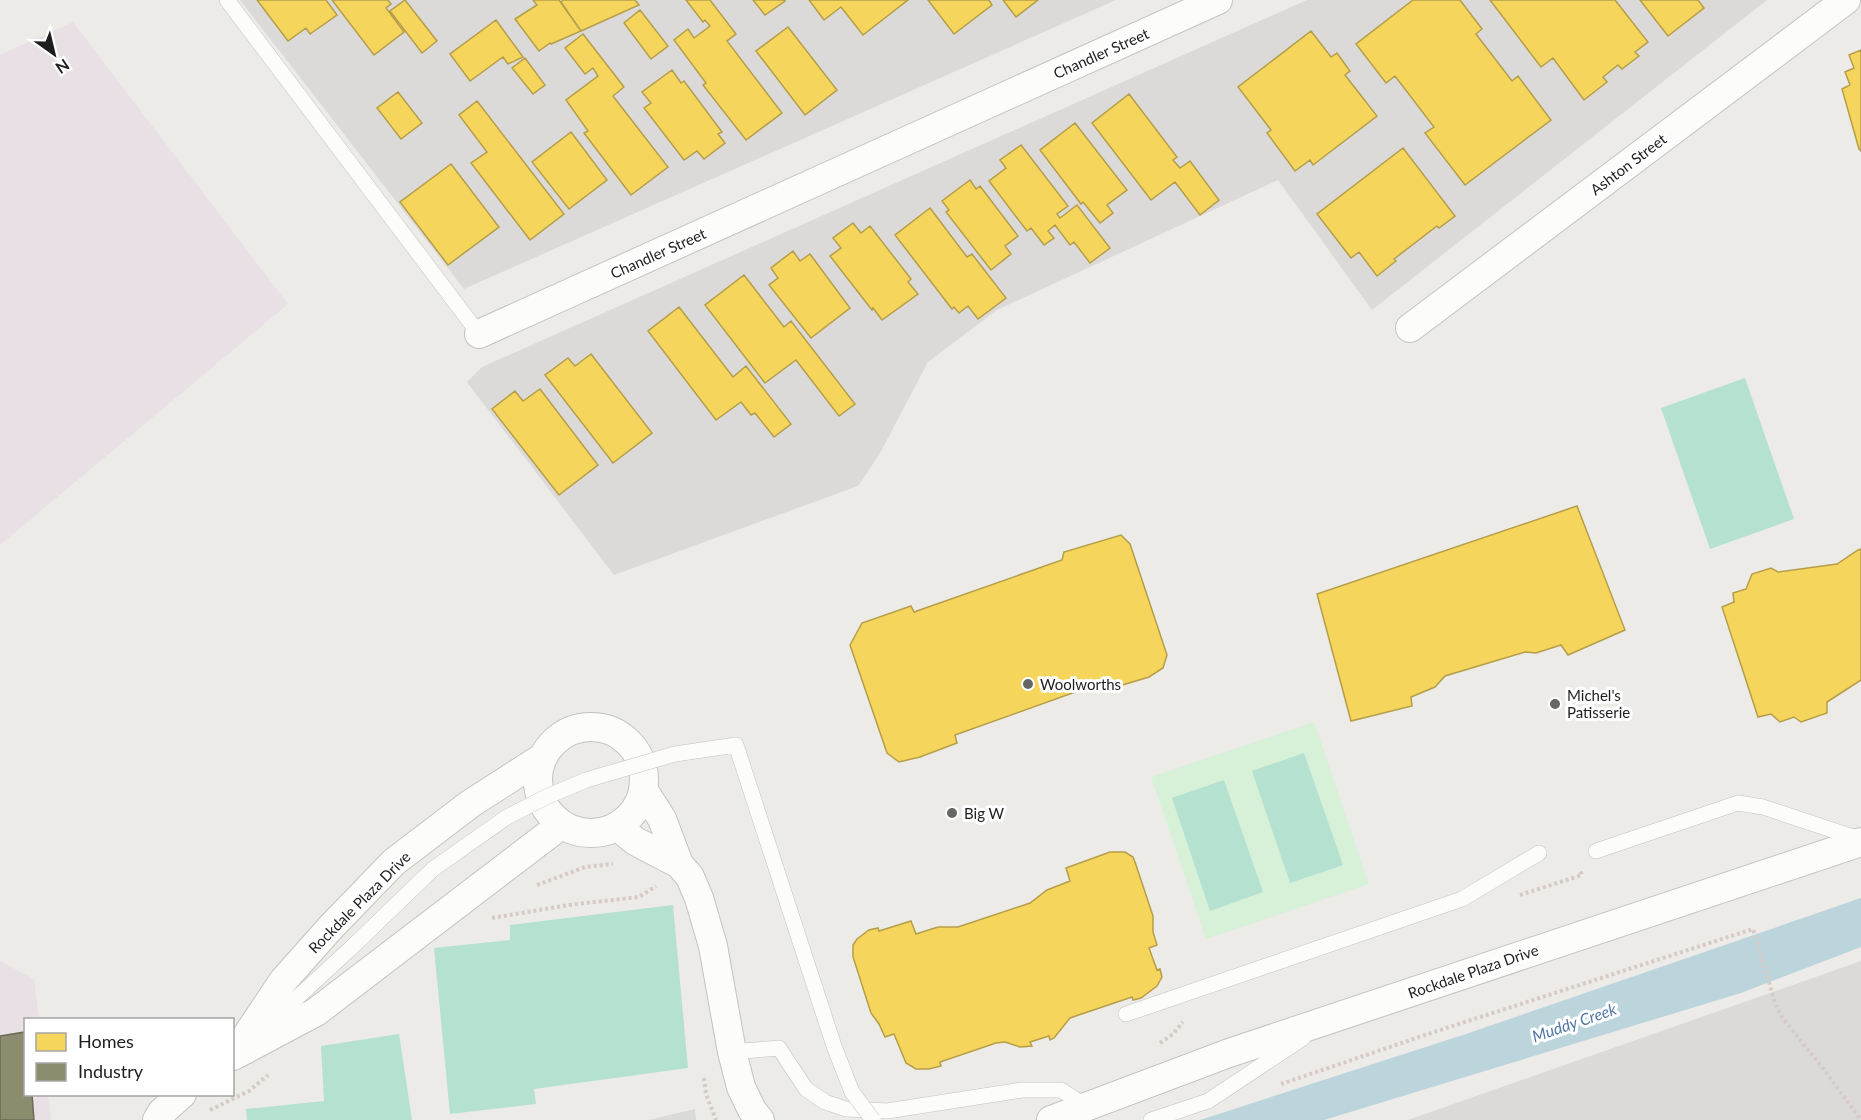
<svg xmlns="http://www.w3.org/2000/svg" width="1861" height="1120" viewBox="0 0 1861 1120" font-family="Lato,sans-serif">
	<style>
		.residential { fill: #dbdad8 }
		.industrial { fill: #e9e0e5 }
		.religious { fill: #dadad8 }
		.park { fill: #d7f0d8 }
		.pitch { fill: #b5e1d0 }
		.water { fill: #bcd5dd }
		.homes { fill: #f6d55c; stroke: #b59e49; stroke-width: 1.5 }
		.industry { fill: #8c8c6e; stroke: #6b6b56; stroke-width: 1.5 }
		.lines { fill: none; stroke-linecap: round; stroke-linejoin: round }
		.lane-casing { stroke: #c3c3c1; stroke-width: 16 }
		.street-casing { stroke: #c3c3c1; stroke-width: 30 }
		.path { stroke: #d5cac7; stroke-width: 4; stroke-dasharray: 3 3; stroke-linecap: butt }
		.lane { stroke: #fcfcfb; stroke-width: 15 }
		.street { stroke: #fcfcfb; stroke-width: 28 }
		.lane-bridge-casing { stroke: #c3c3c1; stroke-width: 16; stroke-linecap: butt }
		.lane-bridge { stroke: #fcfcfb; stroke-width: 15 }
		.poi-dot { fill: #666664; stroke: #fff; stroke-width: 2 }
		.labels { text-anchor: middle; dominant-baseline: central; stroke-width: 6; stroke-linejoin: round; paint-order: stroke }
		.street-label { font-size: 15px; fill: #1e1e1e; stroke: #fff }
		.poi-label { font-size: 15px; fill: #1e1e1e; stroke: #fff; text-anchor: start }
		.water-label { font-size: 16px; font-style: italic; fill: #5177a7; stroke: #fff }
	</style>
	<rect width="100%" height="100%" fill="#ecebe7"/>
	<path class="residential" d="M240,0H1116L464,289Z
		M1307,0H1767L1372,310L1278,180L997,310L928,362L879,455L858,486L614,575L467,382L482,367Z
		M1861,961V1120H1408Z"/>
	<path class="industrial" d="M73,22L288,304L0,545V55Z
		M0,961L34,979L39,1019L26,1020V1094L48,1095L51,1120H0Z"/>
	<path class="religious" d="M695,1109L696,1120H648Z"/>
	<path class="park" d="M1314,722L1369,884L1206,939L1151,777Z"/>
	<path class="pitch" d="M1745,378L1794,519L1710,549L1661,408Z
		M1304,753L1343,865L1290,883L1252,771Z
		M1224,780L1263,892L1210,911L1172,798Z
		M673,905L688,1068L534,1089L536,1104L450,1114L434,948L510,940V925Z
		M399,1034L412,1120H247L246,1109L324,1101L321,1046Z"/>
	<path class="water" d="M1861,898V947L1741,993L1324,1120H1200L1466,1034Z"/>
	<path class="homes" d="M257,0H326L337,15L310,34L306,28L288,41Z
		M332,0H388L391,4L386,8L404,32L374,55Z
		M405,0L437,41L422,53L390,11Z
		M533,0H559L581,31L551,44L550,43L539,51L515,19L537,5Z
		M563,0H635L639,5L581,31L561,2Z
		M686,0H710L736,34L727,41L782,113L746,140L703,85L706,83L674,40L688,29L694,38L710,26L705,20L703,22Z
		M753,0H785V1L765,15Z
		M809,0H908L863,35L841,7L824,20Z
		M928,0H989L992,5L954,34Z
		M1003,0H1038L1016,17Z
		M1413,0H1460L1482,29L1476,34L1512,81L1518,76L1551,120L1465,185L1425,133L1434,127L1395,76L1386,83L1356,44Z
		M1490,0H1615L1648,42L1635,52L1639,56L1622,69L1618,65L1603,77L1607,82L1584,100L1553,58L1541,67Z
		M1640,0H1698L1704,8L1668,36Z
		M640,10L668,46L651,59L624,23Z
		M496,20L523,57L508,64L503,57L470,81L450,54Z
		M788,27L837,90L805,115L756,51Z
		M1311,31L1331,57L1337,53L1350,71L1345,75L1377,116L1313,165L1310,160L1295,171L1267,133L1271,130L1238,87Z
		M583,34L624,87L613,96L668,167L631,195L584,133L588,131L566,100L598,76L593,68L585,74L565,48Z
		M1861,50V151L1859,149L1842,89L1850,85L1845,72L1854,68L1849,55Z
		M525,58L545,85L533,94L512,68Z
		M672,70L681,83L684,81L722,132L718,134L725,143L704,159L697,151L684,160L644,108L651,103L642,92Z
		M398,92L422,123L401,139L377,108Z
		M1129,94L1177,157L1173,160L1180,168L1190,161L1219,200L1200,215L1175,182L1151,200L1092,123Z
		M477,101L564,214L530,240L471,163L487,152L459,115Z
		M1075,123L1127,190L1107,205L1113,213L1100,223L1083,202L1081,204L1040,150Z
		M571,132L607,180L569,209L532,162Z
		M1021,145L1068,206L1057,214L1060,218L1077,205L1110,248L1090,263L1074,242L1070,245L1055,225L1048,231L1054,238L1044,245L1031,228L1027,231L989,181L1006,168L1000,160Z
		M1403,148L1455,216L1439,228L1437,226L1394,259L1396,261L1377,276L1359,252L1351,258L1317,214Z
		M451,164L499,227L448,265L400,202Z
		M970,180L976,189L980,186L1018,236L1005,246L1011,254L991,270L946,212L949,210L942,201Z
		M930,208L967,257L972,254L1006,298L978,319L968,306L959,313L954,307L952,309L895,235Z
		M853,223L861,233L870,226L911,279L908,282L918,294L882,320L873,308L872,310L830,256L841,248L833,238Z
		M793,251L800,261L810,254L850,308L811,338L769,285L778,278L771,268Z
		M744,275L784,327L791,321L855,404L839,416L796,360L765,383L705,305Z
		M679,307L733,377L746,366L791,424L774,437L755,413L751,415L741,402L716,420L648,331Z
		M591,354L652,433L613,463L545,375L568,358L575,366Z
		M540,389L598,465L559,495L492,409L515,391L523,401Z
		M1577,506L1625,630L1568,655L1561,645L1536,653L1525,652L1445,676L1435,687L1411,697L1412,706L1351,721L1317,594Z
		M1121,535L1130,544L1167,655L1163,668L1149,677L1109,689L1106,681L955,735L957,743L920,757L899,762L887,753L850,645L862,623L911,606L914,612L1062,560L1064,552Z
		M1861,549V680L1827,702V713L1801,722L1794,717L1780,722L1771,714L1758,717L1722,607L1734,602L1733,593L1746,589L1752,574L1771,568L1778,572L1837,564L1858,550Z
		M1110,852H1125L1133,857L1135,862L1153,916V932L1157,945L1149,948L1157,970L1160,969L1162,977L1157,986L1141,998L1133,1000L1132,997L1070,1018L1054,1038L1050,1040L1049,1036L1030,1042L1032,1046L1020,1047L1005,1042L996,1043L940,1062L941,1066L929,1069H916L906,1063L894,1034L885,1037L879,1024L871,1013L853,957V945L857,939L869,930L878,928L879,931L911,921L916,934L938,927H958L1030,903L1047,890L1070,881L1066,868Z"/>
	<path class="industry" d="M25,1032L26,1094H32L34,1120H0V1036Z"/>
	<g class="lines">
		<g class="lane-casing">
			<path id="lane" d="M227,0L479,334
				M1596,851L1738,803L1763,807L1859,839
				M1126,1014L1462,899L1539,853
				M262,1030L351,948
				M732,1052L779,1048L806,1089L825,1102L846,1109L887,1111L1022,1090H1061L1087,1107
				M1151,1120L1208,1101L1303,1038"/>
		</g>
		<g class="street-casing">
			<path id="street" d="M1410,328L1846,0
				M479,334L1218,0
				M538 780a53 53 0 1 1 106 0a53 53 0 1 1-106 0Z
				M643,789L662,819L679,864L690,877L699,898L713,946L732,1052L741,1087L752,1110L760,1120
				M617,826L635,841L679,864
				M237,1054L316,1012L561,825
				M233,1056L283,981L331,927L394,862L470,804L543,757
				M157,1120L162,1112L182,1094
				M1051,1120L1229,1053L1861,842"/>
		</g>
		<path class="path" d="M537,885L585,867L613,864
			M1520,895L1582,875L1580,870
			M492,918L569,905L639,897L656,886
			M1160,1043L1173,1034L1183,1022
			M704,1078L706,1094L716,1120
			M1281,1084L1434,1032L1753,929L1775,1003L1783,1019L1818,1062L1861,1120
			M210,1110L249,1091L268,1075"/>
		<use href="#lane" class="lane"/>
		<use href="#street" class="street"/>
		<g class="lane-bridge-casing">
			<path id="lane-bridge" d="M351,948L433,869L507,817L546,797L586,780L675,754L736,745L834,1046L852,1092L873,1120"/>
		</g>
		<use href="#lane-bridge" class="lane-bridge"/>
	</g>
	<g class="poi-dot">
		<circle cx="1028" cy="684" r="6"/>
		<circle cx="1555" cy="704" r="6"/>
		<circle cx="952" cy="813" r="6"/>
	</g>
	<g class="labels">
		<g class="street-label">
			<text transform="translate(1101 53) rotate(-24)">Chandler Street</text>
			<text transform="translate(1628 164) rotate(-37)">Ashton Street</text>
			<text transform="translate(658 253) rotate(-24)">Chandler Street</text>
			<text transform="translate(359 902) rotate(-45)">Rockdale Plaza Drive</text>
			<text transform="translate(1473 971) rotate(-19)">Rockdale Plaza Drive</text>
		</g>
		<g class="poi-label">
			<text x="1040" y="684">Woolworths</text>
			<text x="1567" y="695">Michel's<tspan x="1567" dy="17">Patisserie</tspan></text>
			<text x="964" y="813">Big W</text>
		</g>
		<g class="water-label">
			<text transform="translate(1574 1022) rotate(-19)">Muddy Creek</text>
		</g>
	</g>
	<rect x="24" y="1018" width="210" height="78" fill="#ffffff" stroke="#a5a5a5" stroke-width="1.5"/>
	<rect x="36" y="1033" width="30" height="18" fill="#f6d55c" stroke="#a5a5a5" stroke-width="1.5"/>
	<text x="78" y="1048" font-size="18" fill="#1e1e1e">Homes</text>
	<rect x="36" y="1063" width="30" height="18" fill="#8c8c6e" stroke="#a5a5a5" stroke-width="1.5"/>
	<text x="78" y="1078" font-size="18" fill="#1e1e1e">Industry</text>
	<g transform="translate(54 54) rotate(146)" stroke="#ffffff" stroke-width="4.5" paint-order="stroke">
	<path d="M0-4.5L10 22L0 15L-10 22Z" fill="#1e1e1e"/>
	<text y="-9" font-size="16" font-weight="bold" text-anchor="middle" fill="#1e1e1e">N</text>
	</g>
</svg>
